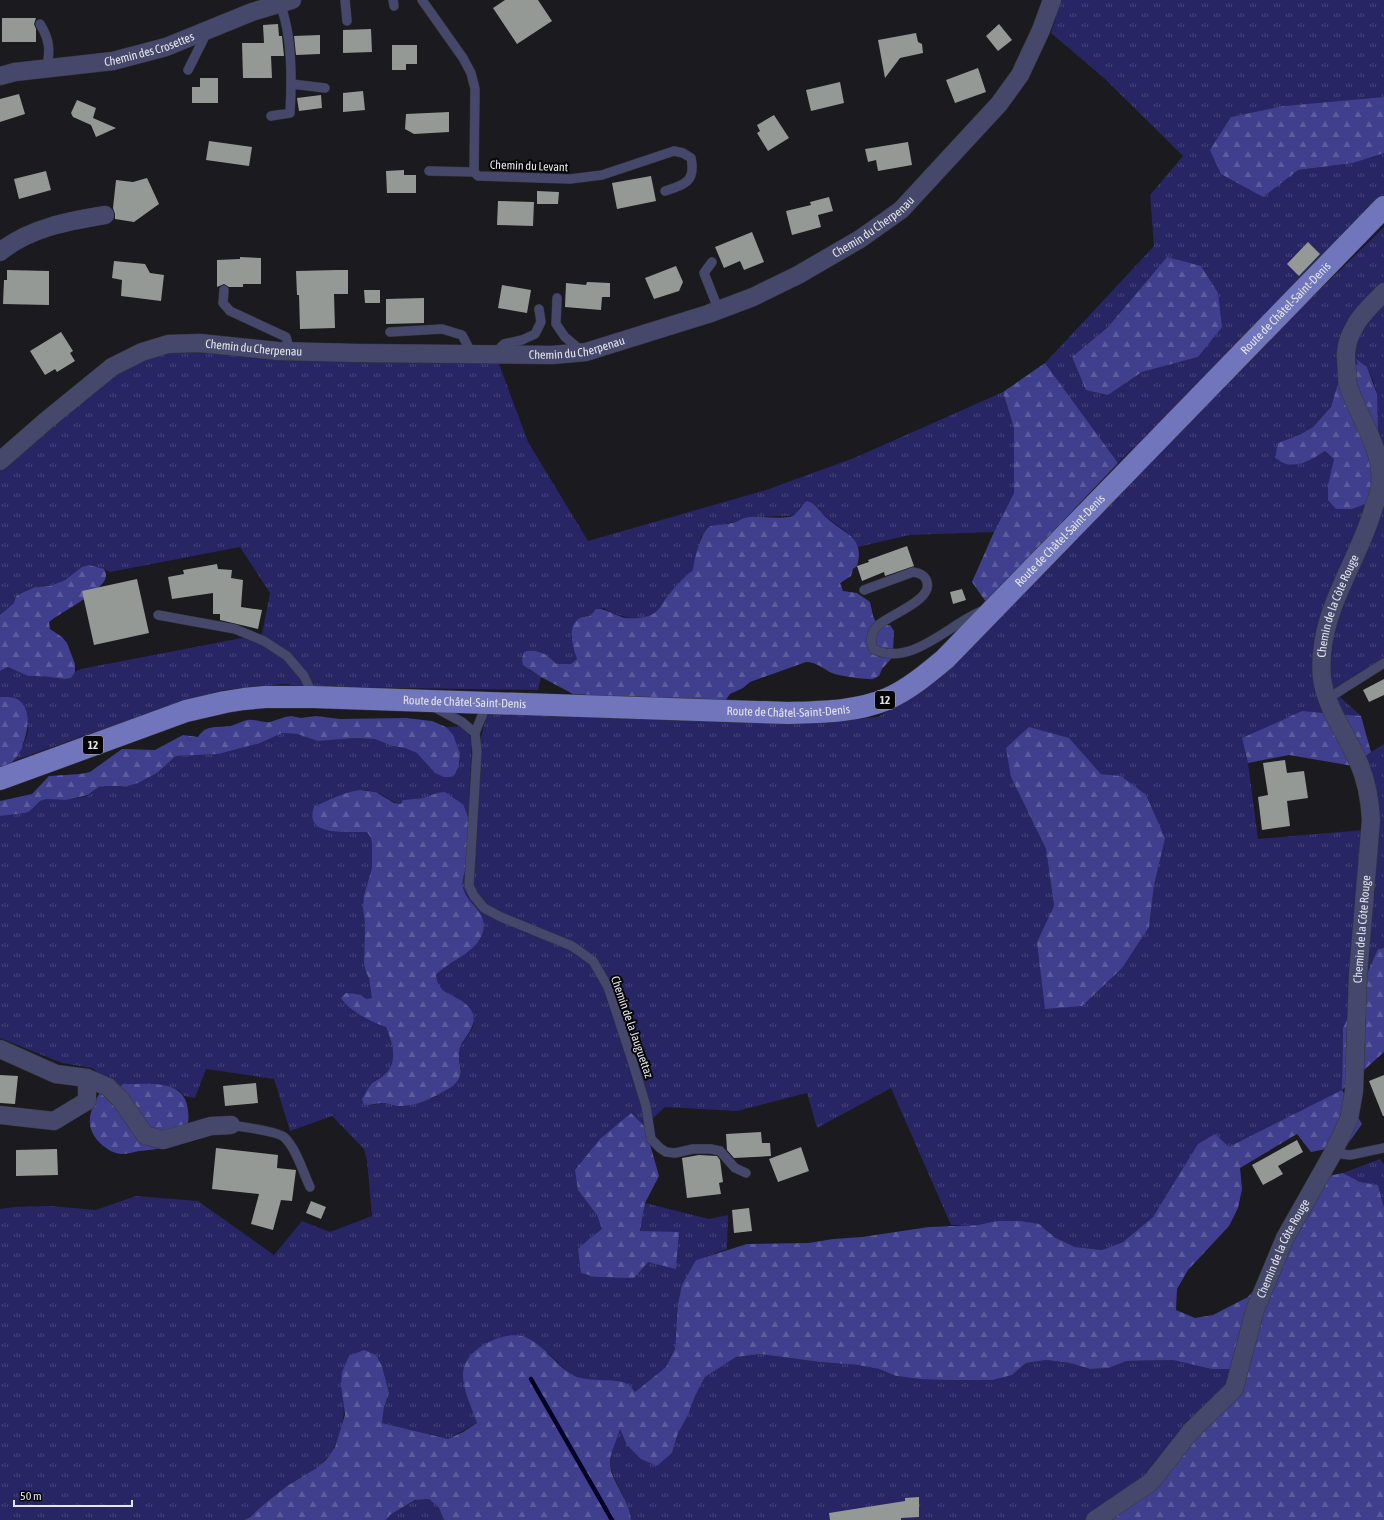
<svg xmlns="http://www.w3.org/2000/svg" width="1384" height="1520" viewBox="0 0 1384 1520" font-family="'Asap Condensed',sans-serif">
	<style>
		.grass { fill: url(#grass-tufts); fill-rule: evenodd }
		.forest { fill: url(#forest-firs) }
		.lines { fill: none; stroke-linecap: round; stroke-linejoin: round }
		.stream { stroke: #050024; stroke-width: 4.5 }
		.building { fill: #949995 }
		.lane-casing { stroke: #36363b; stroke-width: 10 }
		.street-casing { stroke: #36363b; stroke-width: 19 }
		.primary-casing { stroke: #36363b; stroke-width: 23 }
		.lane { stroke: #45486b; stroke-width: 9 }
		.street { stroke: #45486b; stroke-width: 18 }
		.primary { stroke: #7075bc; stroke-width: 22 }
		.labels { text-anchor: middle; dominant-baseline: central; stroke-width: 4; stroke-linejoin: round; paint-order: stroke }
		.shield { fill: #060607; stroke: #a1a2a4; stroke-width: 1 }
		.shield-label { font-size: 11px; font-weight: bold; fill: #e4e5e8 }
		.street-label { font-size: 12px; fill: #e4e5e8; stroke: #060607 }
	</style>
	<defs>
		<pattern id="grass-tufts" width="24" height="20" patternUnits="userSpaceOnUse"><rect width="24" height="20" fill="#282564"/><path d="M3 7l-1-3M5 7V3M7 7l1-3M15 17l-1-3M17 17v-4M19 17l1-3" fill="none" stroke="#47447a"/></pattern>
		<pattern id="forest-firs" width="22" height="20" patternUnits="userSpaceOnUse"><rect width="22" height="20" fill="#403f8e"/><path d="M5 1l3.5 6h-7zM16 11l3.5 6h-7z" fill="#5b5b9e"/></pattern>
	</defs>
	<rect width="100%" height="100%" fill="#1a1a1f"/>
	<path class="grass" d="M1061,0H1384V97L1283,106L1231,117L1263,196L1298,170L1353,163L1384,153V195L1250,335L1118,463L1045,363L1154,246L1150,195L1183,156L1104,78L1051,33ZM1167,257L1198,357L1142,372L1108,395L1072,357L1108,327Z
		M1384,227V666L1340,697L1361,716L1302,711L1242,738L1248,763L1258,839L1363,830L1367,804L1353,766L1371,752L1384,744V948L1378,949L1343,1028L1342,1090L1229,1148L1176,1181L1153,1217L1123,1242L1102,1250L1075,1247L1054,1237L1039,1224L996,1221L978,1225H951L891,1088L817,1128L807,1093L737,1111L665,1107L578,1190L597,1215L602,1229L589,1239L640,1232L645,1203L709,1219L728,1215L727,1249L696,1260L676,1329L675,1349L666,1367L635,1392L598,1381L583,1379L570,1374L548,1353L467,1394L477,1423L448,1439L382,1423L384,1407L389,1393L382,1366L376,1355L343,1402C345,1415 343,1422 339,1435C329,1468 308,1471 283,1489C277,1494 270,1499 264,1504C257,1510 252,1516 244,1520H0V1209L14,1207L51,1206L96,1210L136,1196L198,1201L274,1255L302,1221L330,1232L372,1216L367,1161L364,1149L332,1116L290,1131L274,1079L206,1069L195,1098L184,1096L179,1090L165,1086L145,1084L118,1088L92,1068L62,1063L0,1038V816L26,813L30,811L40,801L46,799L66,800L88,796L100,786H128L138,783L157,773L176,756L219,754L252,745L258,744L282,733L297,734L318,741L356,738L375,739L392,746L405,748L418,753L435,773L450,777C470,766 456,740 446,727L464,726L472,741L469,801L477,804L481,738L487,713L817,722L878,717L948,671L1250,358ZM1357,360L1367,367L1373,380L1377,394V409L1332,471L1334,459L1325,451L1278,443L1301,434L1313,427L1331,407L1339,380L1346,369L1358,364ZM1069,738L1101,774L1121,776L1154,885L1149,927L1037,942L1054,906L1046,849L1011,777ZM353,791C361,790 368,790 376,792C385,795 391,803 402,804L403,800L423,798L437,793C445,796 456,798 462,804C470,812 474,847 471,857C468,868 461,875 463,886C466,905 491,913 482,935C473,954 450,960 436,975L437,982L440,988L474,1023L472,1029L460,1047L458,1054L461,1069L451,1087L433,1098L407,1106L385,1103L372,1105L362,1099C365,1094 369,1088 372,1083C376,1079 381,1078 385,1074C399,1061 392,1042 386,1027L361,1015L353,1009L360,995L366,999L373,998L369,978L366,972L364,964L365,923L364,895L372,868V846L371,838L367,832L331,831L314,807Z
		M187,348L499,364L528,442L588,541L766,490L854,458L1003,392L1014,428V493L994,532L909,535L858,547C851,529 829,524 818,508L801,506L797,513L790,516L746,517L739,521L710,527L701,537L694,564V570C683,578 674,587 667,597C664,601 662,606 659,610C643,625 620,617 603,608L590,616L581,617L571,636L577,659L571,664H556L551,659L538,651L529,670L541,677L538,690L324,687L284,684L224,690L89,734L13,761C20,750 30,736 28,723C27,715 18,705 14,698L0,697V671L8,667L28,676H41L65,679L71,678L75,672L81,669L262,634L270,593L240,547L110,572L104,569L76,572L65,580L50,586L35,587L16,596L14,603L0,615V469L132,362Z
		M1380,1159L1384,1164V1208L1378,1185L1360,1182L1343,1173Z
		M760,1354L820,1362L858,1365L879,1369L896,1376L920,1379L1012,1375L1026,1363L1046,1360L1070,1363L1090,1369L1109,1368L1126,1361L1173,1360L1232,1369L1222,1399L1108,1520H631C630,1499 610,1479 610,1461C610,1454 618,1436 620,1428L627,1445L657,1466L672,1453L678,1433L688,1415L695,1396L705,1377L736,1357Z
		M429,1499L439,1508L444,1520H386L390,1515L416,1500Z"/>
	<path class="forest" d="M1384,97V153L1353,163L1298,170L1263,197L1221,174L1210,150L1231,117L1283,106Z
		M1167,257L1201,266L1218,293L1222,327L1198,357L1142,372L1108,395L1086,390L1072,357L1108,327Z
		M1356,359L1367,367L1377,394L1378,437L1373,494L1365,504L1352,509H1336L1328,500V485L1334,459L1325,451C1314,458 1300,467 1286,464C1282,463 1278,459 1275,458L1278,443L1301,434L1313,427L1331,407L1339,380L1346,369L1358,364Z
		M1045,363L1118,463L986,602L972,582L994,532L1014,493V428L1003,392Z
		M807,501C817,504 820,513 828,519C846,535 865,537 857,566L853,569L851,576L840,583L843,591L857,593L870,602L873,616L876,622L883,625H890L894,631L893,652L891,659L882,669L879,676C877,677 875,678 873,679C869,680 837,676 832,673C823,669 817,662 806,662L750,682L743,688L730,694L723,704L573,694L541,677L523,665L522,659L524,652C537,648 548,655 556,664H571L577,659C573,647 566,626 580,618C583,616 587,617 590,616C592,615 594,611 596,609C607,608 615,616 626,618C637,619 650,618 658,610C662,606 663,601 667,597C674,587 683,578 693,570C694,560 701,530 711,526C718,524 725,525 732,523C738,522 743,517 749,517C762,516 776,519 789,517C798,515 800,506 807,501Z
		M89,565L104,569C105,571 106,573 106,575C107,590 59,613 49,622L50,629L62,637L67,643L75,664V672L71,678L65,679L41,676H28L8,667L0,671V615L14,603L16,596L22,593L35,587L50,586L65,580L82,567Z
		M0,697C7,697 16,696 21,702C31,712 28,729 24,741C22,744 23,747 21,750C16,759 8,767 0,773Z
		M1302,711L1361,716L1371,752L1353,766L1289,755L1248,763L1242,738Z
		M291,716L301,718L316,716L340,719L406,718L432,721L446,727L453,735L460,753L459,767L454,775L450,777H444L435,773L417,753L405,748L392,746L375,739L356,738L318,741L297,734L282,733L258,744L252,745L219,754L176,756L157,773L138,783L128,786H100L88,795L66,800L46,799L40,801L30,811L26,813L0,816V801L32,794L49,776L80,774L90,772L122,749L155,750L183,735L198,737C206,724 218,728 231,726C238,724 245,719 252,720C258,720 263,723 270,722C277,720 283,717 291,716Z
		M1029,727L1069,738L1101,774L1121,776L1146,795L1165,838L1154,885L1149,927L1122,968L1082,1006L1045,1009L1037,942L1054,906L1046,849L1011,777L1006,748Z
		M360,790L376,792L394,803L401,804L403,800L423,798L437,793L445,792C450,796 458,800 462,804C470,812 474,848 471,858C468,868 461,875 463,887C466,904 489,912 483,932C476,954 451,959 436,975C438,998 460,993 471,1010C479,1024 467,1034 461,1045C455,1058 464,1069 459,1078C456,1085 450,1088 443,1092C429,1100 414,1107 397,1106C393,1105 389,1104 385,1103C379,1103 371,1105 364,1105L362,1099C365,1094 368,1088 372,1083C376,1080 381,1078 385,1074C399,1061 392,1042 386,1027C372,1022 349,1011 341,998L346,993L361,995L366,999L372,998L369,978L366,972L364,964L365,923L363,908L364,895L372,868V846L371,838L367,832C349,831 303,838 314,807C329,800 344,792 360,790Z
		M1384,948V1052L1342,1090L1362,1124L1347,1145L1311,1152L1297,1134L1240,1168L1242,1189L1238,1208L1229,1226L1188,1270L1177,1289L1176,1310L1195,1318L1213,1315L1248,1297L1261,1281L1323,1177L1343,1173L1360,1182L1378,1185L1384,1208V1520H1108L1222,1399L1231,1369H1212L1173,1360L1126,1361L1109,1368L1090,1369L1070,1363L1046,1360L1026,1363L1012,1375L992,1380H949L920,1379L896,1376L879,1369L858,1365L820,1362L760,1354L736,1357L705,1377L695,1396L688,1415L678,1433L672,1453L657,1466L641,1459L627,1445L620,1429C618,1436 610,1455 610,1462C610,1482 630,1499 631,1520H444L439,1508L429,1499L415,1500L390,1515L386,1520H244L250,1517L263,1505L287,1486L315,1469L326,1460L335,1447L345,1415L341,1385L342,1372L349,1356L364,1350L376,1355L382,1366L389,1393L384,1407L382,1423L448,1439L463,1432L477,1423C465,1389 448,1363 489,1342C499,1337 513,1333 525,1337C544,1344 557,1368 575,1376C591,1383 618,1377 629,1385C631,1386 633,1390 635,1392L666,1367L675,1349L678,1304L682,1285L696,1260L747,1244L809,1243L833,1239L862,1237L929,1227L978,1225L996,1221H1020L1039,1224L1054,1237L1075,1247L1102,1250L1123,1242L1153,1217L1198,1144L1215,1134L1229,1147L1342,1090L1343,1028L1378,949Z
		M124,1084C156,1084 193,1078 188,1124C180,1131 172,1142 163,1147C157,1150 147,1150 139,1151C133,1152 128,1154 121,1154C113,1153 106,1149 100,1143C83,1126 90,1109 101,1091L118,1088Z
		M631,1113L645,1127L659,1176L645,1203L640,1231L679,1232L676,1269L648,1262L634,1278L597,1277L581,1273L578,1249L589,1239L602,1229L597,1215L578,1190L575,1170L600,1139Z"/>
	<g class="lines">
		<path class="stream" d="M531,1379L612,1520"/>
	</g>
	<path class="building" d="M505,0H538L552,21L517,44L493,8Z
		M2,18H36L34,24L36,29V42H2Z
		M278,24L279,36H282L284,56H271L272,78H243L242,43H264L263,25Z
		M999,24L1012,40L998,51L986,36Z
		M371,29L372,52L343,53V30Z
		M916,33L918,42L922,44L923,53L900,58L885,78L878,40Z
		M320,35V54L296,55L294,36Z
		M392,45H417V64H406V70H392Z
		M978,68L986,92L955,103L946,80Z
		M200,78H218V103H192V87H200Z
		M840,82L844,103L811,111L806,90Z
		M363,91L365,110L343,112V93Z
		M19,94L25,114L0,122V99Z
		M321,95L322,108L299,111L297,98Z
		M77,100L96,108L93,118L116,128L96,137L91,125L73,117L71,113Z
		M449,112V132L414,134L405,129L406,114Z
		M774,115L789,138L768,151L757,133L760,131L757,125Z
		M209,141L252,147L249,166L206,160Z
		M908,142L912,165L878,171L876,160L868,162L865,149Z
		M404,170V175H416V193H387L386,171Z
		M46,171L51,190L19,199L14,179Z
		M651,176L656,201L617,209L612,183Z
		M147,178L159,204L134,222L115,219V214L113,208L116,180L133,182Z
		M537,191L559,192L558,204H537Z
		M829,197L833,211L818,215L821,227L792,235L786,211L811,205L810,202Z
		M498,201L534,202L533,226L497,225Z
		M752,232L764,262L744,270L740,261L724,268L715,247Z
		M1308,242L1320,254L1299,276L1287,264Z
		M240,257L261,258V284H243V287H229L224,284L217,287V260L240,259Z
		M114,261L145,264L150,273L164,275L161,301L121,296L122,280L112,278Z
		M676,266L683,282L679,291L654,299L645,278Z
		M7,270L49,271V305L3,304L4,280H7Z
		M337,270H348V294H334L335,328L300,329L299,295H297L296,271Z
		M587,282L610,283V297H602L601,310L565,307L566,283L586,285Z
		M502,285L531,290L527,313L498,308Z
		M364,290H380V303H365Z
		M424,298V323L386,324V299Z
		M61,332L73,351L70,353L75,361L57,372L55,369L45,375L30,351Z
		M907,546L914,566L885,576L884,572L862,581L857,566L869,562L868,560Z
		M217,564L218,569L232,570L231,578L243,580L241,607L262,610L258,629L220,620V614H213V593L172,599L168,577L184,574L183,570Z
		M137,579L149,633L94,645L82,591Z
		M962,589L966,600L953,604L950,592Z
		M1384,679V695L1369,702L1363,690Z
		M1285,760L1287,773L1304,771L1308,798L1287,801L1290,826L1262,830L1258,797L1268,795L1263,763Z
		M0,1075L18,1076L15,1104L0,1103Z
		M1384,1075V1116H1383L1369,1081Z
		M256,1083L258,1103L225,1106L223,1086Z
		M761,1132L762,1143H770L771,1156L734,1158L727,1150L726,1134Z
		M1297,1140L1303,1152L1278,1166L1283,1174L1263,1185L1252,1165Z
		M801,1147L809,1171L778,1182L769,1159Z
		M216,1148L278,1155L277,1168L296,1170L292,1201L281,1200L273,1230L251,1224L259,1194L212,1189Z
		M57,1149L58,1175L16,1176V1150Z
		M699,1155L717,1156L720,1160L723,1182L719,1183L721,1194L687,1198L682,1158Z
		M311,1201L326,1207L321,1219L306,1213Z
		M749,1208L752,1231L734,1233L732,1210Z
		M919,1497V1517L901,1518V1520H830L829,1513L905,1501V1498Z"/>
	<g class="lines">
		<g class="lane-casing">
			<path id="lane" d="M345,0L347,21
				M393,0L394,6
				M422,0L463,58L471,73L475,89L474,172L478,176L570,179L602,175L674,151L683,153L691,158C696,181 685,185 665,191
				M40,24C50,40 50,50 47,68
				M188,70L207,32
				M292,84L325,88
				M271,116L290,113C292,80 292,34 280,4
				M429,171L474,172
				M712,262L704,273L719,311
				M224,290L223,303L230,311L286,337L290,351
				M557,298L556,324L565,337L583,352
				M390,332L442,329L462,335L472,354
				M495,353L504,344L522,340L535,334L541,322L539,309
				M864,590L913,572C920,573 925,575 927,582C933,602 883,616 875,629C870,636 871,642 873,649C911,668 949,624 982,611
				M158,615L235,629L264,641L287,656L304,676L313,696
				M1327,699L1384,663
				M434,707L462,722L475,733L477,751L469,886L474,896L484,908L501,917L572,946L593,961L608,987L631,1057L646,1106L651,1139L660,1148L666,1152L675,1153L693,1149H711L720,1151L735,1168L746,1173
				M475,733L487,703
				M231,1125C242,1127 277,1131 284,1137C296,1148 303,1172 310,1187
				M1333,1153L1350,1155L1384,1148"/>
		</g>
		<g class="street-casing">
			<g id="street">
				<path id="s1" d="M0,76L15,72L113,61L166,47L252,12L292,0"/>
				<path d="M0,252C29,228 69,221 105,215"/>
				<path id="s2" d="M0,461L47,420L112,367L142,352L168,344L200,343L278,351L357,353L552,355L586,352L708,314L753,297L798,275L860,239L901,210L999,104L1020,75L1041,30L1052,0"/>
				<path d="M0,1049L56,1074L87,1078L108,1087L121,1100L145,1135L163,1140L211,1126L231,1125"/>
				<path d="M0,1115L54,1121L87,1101V1078"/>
				<path id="s3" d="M1095,1520L1151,1482L1191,1431L1234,1389L1255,1310L1285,1238L1333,1153L1349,1119L1354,1091L1358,975L1371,820C1370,800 1366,779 1358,761C1347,735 1325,706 1322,678C1316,615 1356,567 1373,510C1375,502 1379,495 1380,487C1384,450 1360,420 1349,388C1347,383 1347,377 1347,373C1345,354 1345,343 1355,326C1361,314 1375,302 1384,292"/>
			</g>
		</g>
		<g class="primary-casing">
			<g id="primary">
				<path id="s4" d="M0,779L186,711L225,702L244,699L265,697H313L788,713C821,712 856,712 887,699C908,690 927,674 945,659L1384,207"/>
			</g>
		</g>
		<use href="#lane" class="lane"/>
		<use href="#street" class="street"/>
		<use href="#primary" class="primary"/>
	</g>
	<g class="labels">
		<g class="shield">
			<rect x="875" y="691" width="20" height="18" rx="3"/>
			<rect x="83" y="736" width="20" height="18" rx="3"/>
		</g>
		<g class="shield-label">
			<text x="885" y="700">12</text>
			<text x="93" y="745">12</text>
		</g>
		<g class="street-label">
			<text stroke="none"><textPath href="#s1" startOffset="152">Chemin des Crosettes</textPath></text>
			<text transform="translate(529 166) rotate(2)">Chemin du Levant</text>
			<text stroke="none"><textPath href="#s2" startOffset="941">Chemin du Cherpenau</textPath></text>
			<text stroke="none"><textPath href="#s4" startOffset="1462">Route de Châtel-Saint-Denis</textPath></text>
			<text stroke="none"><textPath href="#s2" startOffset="293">Chemin du Cherpenau</textPath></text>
			<text stroke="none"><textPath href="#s2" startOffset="617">Chemin du Cherpenau</textPath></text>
			<text stroke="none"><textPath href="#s4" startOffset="1138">Route de Châtel-Saint-Denis</textPath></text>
			<text stroke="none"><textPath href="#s3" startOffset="1014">Chemin de la Côte Rouge</textPath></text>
			<text stroke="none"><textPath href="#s4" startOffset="478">Route de Châtel-Saint-Denis</textPath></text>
			<text stroke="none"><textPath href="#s4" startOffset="802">Route de Châtel-Saint-Denis</textPath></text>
			<text stroke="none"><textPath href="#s3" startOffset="678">Chemin de la Côte Rouge</textPath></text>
			<text transform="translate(632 1027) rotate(71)">Chemin de la Jauguettaz</text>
			<text stroke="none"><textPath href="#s3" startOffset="342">Chemin de la Côte Rouge</textPath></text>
		</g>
	</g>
	<path d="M14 1500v6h118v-6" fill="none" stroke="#e4e5e8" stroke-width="2"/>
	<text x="20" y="1500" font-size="12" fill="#e4e5e8" stroke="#060607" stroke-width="3" paint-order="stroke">50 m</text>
</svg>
